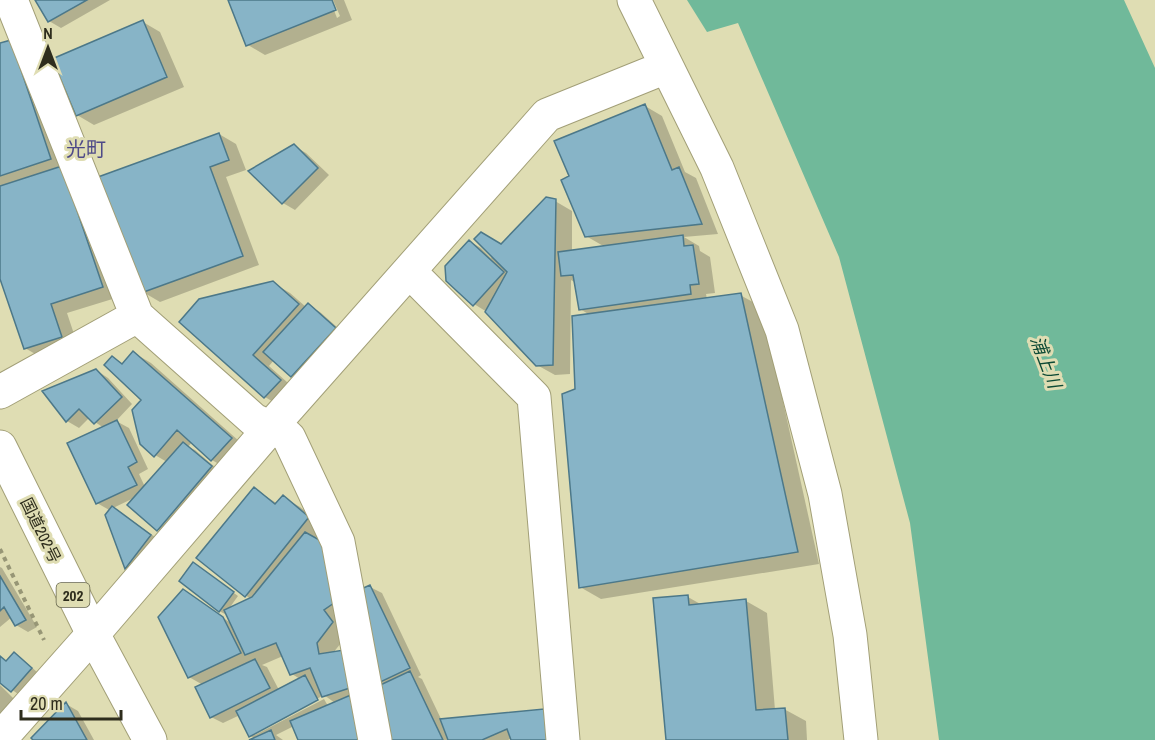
<svg xmlns="http://www.w3.org/2000/svg" width="1155" height="740" viewBox="0 0 1155 740" font-family="'Archivo Narrow','Noto Sans JP',sans-serif">
	<style>
		.water { fill: #70b99a }
		.shadow { fill: #0003; fill-rule: evenodd }
		.building { fill: #87b4c7; stroke: #4c7889; stroke-width: 1.5 }
		.lines { fill: none; stroke-linecap: round; stroke-linejoin: round }
		.minor-casing { stroke: #a29f77; stroke-width: 35 }
		.highway-casing { stroke: #a29f77; stroke-width: 35 }
		.path { stroke: #979676; stroke-width: 4; stroke-dasharray: 4.5 4.5; stroke-linecap: butt }
		.minor { stroke: #fff; stroke-width: 33 }
		.highway { stroke: #fff; stroke-width: 33 }
		.labels { text-anchor: middle; dominant-baseline: central; stroke-width: 6; stroke-linejoin: round; paint-order: stroke }
		.shield { fill: #dfddb3; stroke: #63624a; stroke-width: 1.5 }
		.shield-label { font-size: 15px; font-weight: bold; fill: #2e2d1d }
		.street-label { font-size: 16px; fill: #2e2d1d; stroke: #dfddb3 }
		.water-label { font-size: 18px; font-style: italic; fill: #0d4a35; stroke: #dfddb3 }
		.quarter-label { font-size: 20px; fill: #4e4a88; stroke: #dfddb3 }
	</style>
	<rect width="100%" height="100%" fill="#dfddb3"/>
	<path class="water" d="M687,0H1124L1155,68V740H939L910,523L839,257L738,23L707,32Z"/>
	<path class="shadow" d="M37,0H110L61,28L49,21Z
		M230,0H330L337,18L340,16L333,0H344L352,20L265,55L248,45Z
		M143,22L160,32L184,87L94,125L77,115Z
		M11,41L119,297L67,313L78,346L42,358L25,348L0,274V45Z
		M645,106L662,116L685,172L696,178L718,234L684,237L699,246L700,251L710,257L715,293L706,294L707,299L740,295L762,307L819,564L601,599L580,587L576,390L590,315L580,309L576,283L571,280L570,374L555,375L537,365L487,312L474,304L469,241L481,248L491,258L502,246L555,201L572,211V252L605,247L586,236L571,177Z
		M219,134L236,144L246,170L226,177L259,265L160,302L143,292Z
		M294,146L306,153L329,175L295,210L283,203Z
		M273,283L290,293L306,307L308,305L320,312L347,336L304,383L292,376L274,360L269,366L297,391L282,407L265,397L181,322Z
		M134,353L151,363L248,449L229,470L212,460L192,442L188,447L195,450L223,474L169,536L157,529L136,497L113,508L124,515L162,542L137,574L126,568L107,516L111,511L97,503L104,428L95,422L90,417L79,428L67,421L44,392L96,370L108,378L132,404L116,421L129,428L148,469L139,474L145,487L167,462L155,455L144,400L112,358L124,364Z
		M254,489L278,504L283,497L300,507L325,527L315,540L349,633L333,653L370,697L299,740L294,726L276,735L283,740H253L256,739L250,736L240,715L223,723L211,717L203,685L189,677L195,598L232,624L226,612L225,614L219,611L199,567L238,596L228,610L251,599L245,595ZM283,656L292,674L300,679L279,690L267,667L262,665ZM324,695L335,703L328,706L324,699L255,735V732Z
		M0,567L2,568L37,627L28,632L16,625L12,617L0,627Z
		M370,587L382,593L421,675L418,677L422,679L442,721L543,711L513,740L512,738L508,740H387Z
		M688,597L702,605L746,601L767,613L775,710L784,709L806,721L807,740H667Z
		M0,656L7,662L20,657L37,672L18,694L0,681Z
		M0,685L19,704L0,723Z
		M66,704L78,711L94,740H35Z"/>
	<path class="building" d="M35,0H87L48,22Z
		M228,0H332L336,10L246,46Z
		M143,20L167,77L76,116L52,59Z
		M11,40L51,159L0,176V43Z
		M645,104L672,170L679,167L702,224L585,237L561,180L569,176L554,141Z
		M219,133L229,160L210,167L243,256L141,293L98,177Z
		M294,144L318,168L282,204L248,171Z
		M62,166L103,287L51,304L62,337L24,349L0,279V186Z
		M546,197L556,199L553,365L536,366L485,312L507,272L474,239L481,232L501,244Z
		M683,235L684,246L693,245L699,284L690,285L691,294L579,310L573,275L561,276L558,252Z
		M469,240L504,272L473,306L446,281L445,266Z
		M273,281L299,304L253,355L281,380L264,398L179,322L199,299Z
		M741,293L798,552L579,588L562,394L575,389L572,316Z
		M308,303L336,328L291,377L263,352Z
		M133,351L232,438L211,461L177,430L154,457L140,444L132,410L141,400L104,365L112,356L122,364Z
		M96,369L122,397L94,424L79,409L66,422L42,391Z
		M117,420L137,462L128,467L137,485L96,504L67,443Z
		M183,442L212,466L157,531L127,505Z
		M254,487L275,504L283,495L309,517L245,597L196,558Z
		M112,506L151,535L125,569L105,515Z
		M305,532L323,542L334,603L324,610L333,622L317,643L319,654L344,650L353,687L322,697L310,668L290,675L276,643L245,655L224,610L252,597Z
		M193,562L234,592L219,612L179,581Z
		M0,576L26,620L15,626L4,607L0,611Z
		M370,585L410,668L374,685L359,590Z
		M183,589L223,617L241,653L188,678L158,617Z
		M688,595L689,605L746,599L756,710L785,708L788,740H666L653,598Z
		M14,652L32,668L11,692L0,683V656L6,661Z
		M255,659L270,688L210,718L195,687Z
		M410,671L443,740H385L376,687Z
		M305,675L318,700L249,737L236,711Z
		M353,694L363,740H298L290,721Z
		M66,702L87,740H33L31,738Z
		M544,709L547,740H511L507,729L482,740H448L440,719Z
		M271,730L275,740H249Z"/>
	<g class="lines">
		<g class="minor-casing">
			<path id="minor" d="M11,0L137,316L254,420C264,425 283,431 289,438L338,542L375,740
				M634,0L717,168L782,330L825,494L850,635L861,740
				M409,271L534,397L563,740
				M0,392L137,316
				M0,739L93,634L270,428L547,115L666,67"/>
		</g>
		<g class="highway-casing">
			<path id="highway" d="M0,447L93,634L150,740"/>
		</g>
		<path class="path" d="M0,549L44,640"/>
		<use href="#minor" class="minor"/>
		<use href="#highway" class="highway"/>
	</g>
	<g class="labels">
		<rect class="shield" x="56.5" y="583" width="33" height="24" rx="4.5"/>
		<g class="shield-label">
			<text x="73" y="595">202</text>
		</g>
		<g class="street-label">
			<text transform="translate(41 530) rotate(64)">国道202号</text>
		</g>
		<g class="water-label">
			<text transform="translate(1046 362) rotate(69)">浦上川</text>
		</g>
		<g class="quarter-label">
			<text x="86" y="148">光町</text>
		</g>
	</g>
	<g transform="translate(48 48)" stroke="#dfddb3" stroke-width="4.5" paint-order="stroke">
	<path d="M0-4.5L10 22L0 15L-10 22Z" fill="#2e2d1d"/>
	<text y="-9" font-size="16" font-weight="bold" text-anchor="middle" fill="#2e2d1d">N</text>
	</g>
	<path d="M21 710v9h100v-9" fill="none" stroke="#2e2d1d" stroke-width="3"/>
	<text x="30" y="710" font-size="18" fill="#2e2d1d" stroke="#dfddb3" stroke-width="4.5" paint-order="stroke">20 m</text>
</svg>
